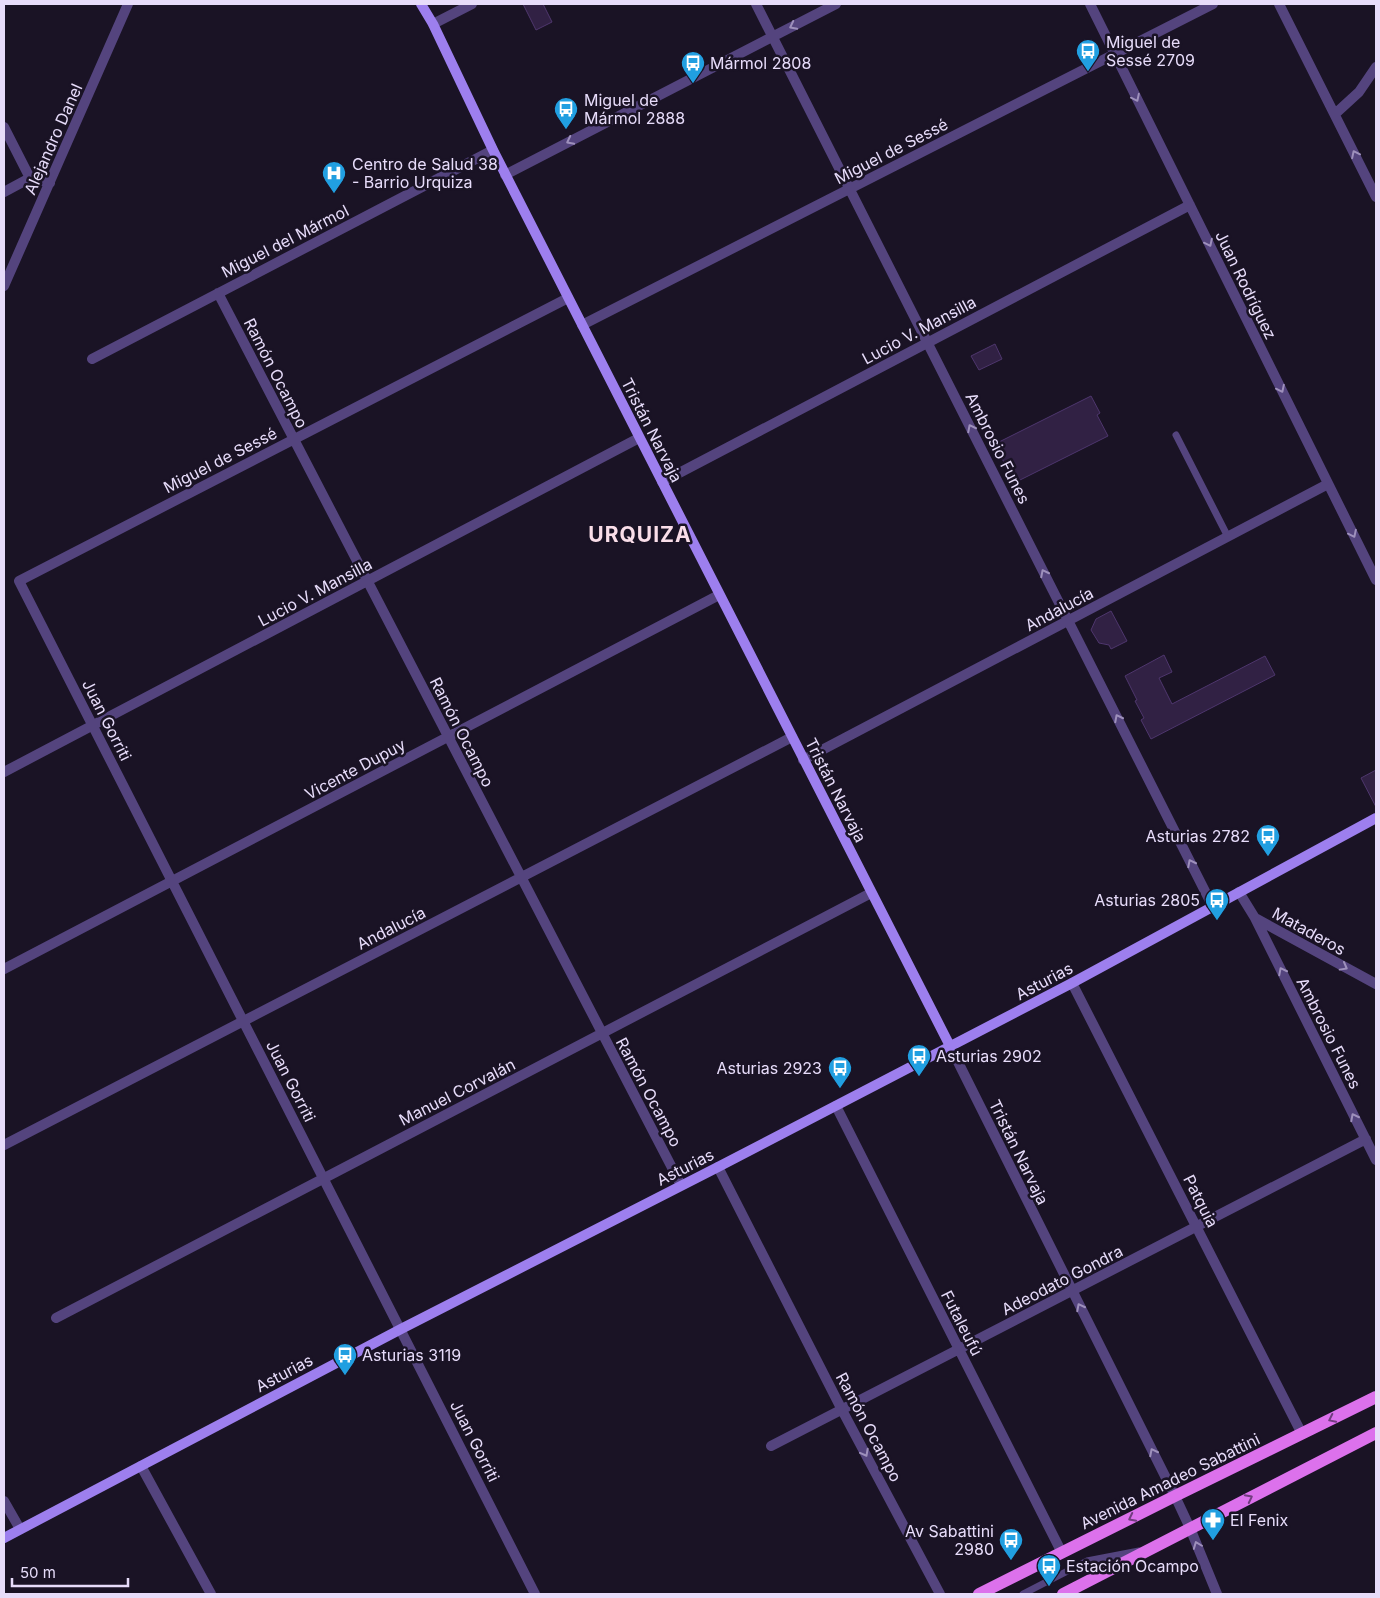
<svg xmlns="http://www.w3.org/2000/svg" width="1380" height="1598" viewBox="0 0 1380 1598" font-family="Inter,sans-serif">
	<style>
		.building { fill: #312144; stroke: #4e366d }
		.lines { fill: none; stroke-linecap: round; stroke-linejoin: round }
		.lane { stroke: #54447e; stroke-width: 7 }
		.street { stroke: #54447e; stroke-width: 10 }
		.secondary { stroke: #9d7fee; stroke-width: 10 }
		.primary { stroke: #dc71ec; stroke-width: 12 }
		.oneway { stroke: #9e90bc }
		.oneway2 { stroke: #713d7f }
		.labels { text-anchor: middle; dominant-baseline: central; stroke-width: 5; stroke-linejoin: round; paint-order: stroke }
		.poi-label { font-size: 16px; fill: #e7dcfa; stroke: #1a1325; text-anchor: start }
		.street-label { font-size: 16px; fill: #e7dcfa; stroke: #1a1325 }
		.district-label { font-size: 21px; font-weight: bold; letter-spacing: 1px; fill: #fadee9; stroke: #1a1325 }
	</style>
	<rect width="100%" height="100%" fill="#1a1325"/>
	<path class="building" d="M523,4H543L552,22L536,30Z
		M995,344L1002,359L979,370L971,356Z
		M1091,396L1100,413L1097,415L1108,436L1014,483L995,444Z
		M1111,611L1127,641L1111,649L1109,645L1099,643L1091,630L1096,619Z
		M1164,655L1172,672L1159,678L1172,704L1265,656L1275,675L1151,739L1141,720L1144,718L1135,701L1137,700L1125,676Z
		M1376,770V807L1361,778Z"/>
	<g class="lines">
		<path class="lane" d="M1176,435L1228,537
			M1023,1594L1087,1561L1139,1551"/>
		<path class="street" d="M756,4L1213,907
			M1090,4L1376,580
			M1279,4L1376,197
			M433,24L472,4
			M1335,114L1359,92L1376,67
			M4,127L30,178
			M505,175L836,4
			M30,178L50,183
			M4,192L30,178
			M4,286L128,4
			M218,293L681,1185
			M582,325L1213,4
			M92,359L493,150
			M662,482L1190,205
			M803,760L1328,484
			M4,772L639,438
			M1239,892L1255,918L1376,1160
			M1255,918L1376,984
			M4,969L719,595
			M1072,983L1302,1434
			M950,1046L1175,1496L1190,1528L1217,1594
			M836,1106L1062,1553
			M4,1145L792,737
			M718,1167L842,1410L940,1594
			M56,1318C327,1175 600,1036 871,893
			M771,1446L1366,1139
			M141,1466L211,1594
			M4,1501L20,1529
			M535,1594L19,581L568,298"/>
		<path class="secondary" d="M421,4L433,24L493,150L950,1046
			M4,1538L401,1329L718,1167L1072,983L1376,818"/>
		<path class="primary" d="M979,1594L1175,1496L1376,1397
			M1063,1594L1376,1433"/>
	</g>
	<defs><path id="oneway-chevron" d="M-2-3.5L2.5 0L-2 3.5" fill="none" stroke-width="1.6" stroke-linecap="round" stroke-linejoin="round" transform="scale(1.25)"/></defs>
	<g class="oneway">
		<use href="#oneway-chevron" transform="translate(793 26) rotate(153)"/>
		<use href="#oneway-chevron" transform="translate(1136 98) rotate(64)"/>
		<use href="#oneway-chevron" transform="translate(570 141) rotate(153)"/>
		<use href="#oneway-chevron" transform="translate(1355 154) rotate(-116)"/>
		<use href="#oneway-chevron" transform="translate(1209 243) rotate(64)"/>
		<use href="#oneway-chevron" transform="translate(1281 389) rotate(64)"/>
		<use href="#oneway-chevron" transform="translate(971 428) rotate(-117)"/>
		<use href="#oneway-chevron" transform="translate(1353 534) rotate(64)"/>
		<use href="#oneway-chevron" transform="translate(1044 573) rotate(-117)"/>
		<use href="#oneway-chevron" transform="translate(1118 718) rotate(-117)"/>
		<use href="#oneway-chevron" transform="translate(1191 863) rotate(-117)"/>
		<use href="#oneway-chevron" transform="translate(1344 967) rotate(29)"/>
		<use href="#oneway-chevron" transform="translate(1282 971) rotate(-117)"/>
		<use href="#oneway-chevron" transform="translate(1354 1117) rotate(-117)"/>
		<use href="#oneway-chevron" transform="translate(1080 1307) rotate(-117)"/>
		<use href="#oneway-chevron" transform="translate(1153 1452) rotate(-117)"/>
		<use href="#oneway-chevron" transform="translate(865 1453) rotate(62)"/>
		<use href="#oneway-chevron" transform="translate(1197 1545) rotate(-111)"/>
	</g>
	<g class="oneway2">
		<use href="#oneway-chevron" transform="translate(1332 1419) rotate(154)"/>
		<use href="#oneway-chevron" transform="translate(1249 1498) rotate(-27)"/>
		<use href="#oneway-chevron" transform="translate(1132 1518) rotate(153)"/>
	</g>
	<defs>
		<g id="bus-pin" transform="scale(1.25)"><path d="M0 17L-7.5 6A9.5 9.5 0 1 1 7.5 6Z" fill="#219fe1" stroke="#1a1325"/><path d="M-5-6H5V4H4V6H2V4H-2V6H-4V4H-5ZM-3.5-4V0h7V-4ZM-3.5 1.2v1.5H-2V1.2ZM2 1.2v1.5H3.5V1.2Z" fill="#fff"/></g>
		<g id="hospital-pin" transform="scale(1.25)"><path d="M0 17L-7.5 6A9.5 9.5 0 1 1 7.5 6Z" fill="#219fe1" stroke="#1a1325"/><path d="M-5-5h3v3.5h4V-5h3V5h-3V1.5h-4V5h-3Z" fill="#fff"/></g>
		<g id="pharmacy-pin" transform="scale(1.25)"><path d="M0 17L-7.5 6A9.5 9.5 0 1 1 7.5 6Z" fill="#219fe1" stroke="#1a1325"/><path d="M-2-6h4v4h4v4h-4v4h-4v-4h-4v-4h4Z" fill="#fff"/></g>
	</defs>
	<g fill-rule="evenodd">
		<use href="#bus-pin" x="1088" y="51"/>
		<use href="#bus-pin" x="693" y="63"/>
		<use href="#bus-pin" x="566" y="109"/>
		<use href="#hospital-pin" x="334" y="173"/>
		<use href="#bus-pin" x="1268" y="836"/>
		<use href="#bus-pin" x="1217" y="900"/>
		<use href="#bus-pin" x="919" y="1056"/>
		<use href="#bus-pin" x="840" y="1068"/>
		<use href="#bus-pin" x="345" y="1355"/>
		<use href="#pharmacy-pin" x="1213" y="1520"/>
		<use href="#bus-pin" x="1011" y="1540"/>
		<use href="#bus-pin" x="1049" y="1566"/>
	</g>
	<g class="labels">
		<g class="poi-label">
			<text x="1106" y="42">Miguel de<tspan x="1106" dy="18">Sessé 2709</tspan></text>
			<text x="710" y="63">Mármol 2808</text>
			<text x="584" y="100">Miguel de<tspan x="584" dy="18">Mármol 2888</tspan></text>
			<text x="352" y="164">Centro de Salud 38<tspan x="352" dy="18">- Barrio Urquiza</tspan></text>
			<text x="1250" y="836" text-anchor="end">Asturias 2782</text>
			<text x="1200" y="900" text-anchor="end">Asturias 2805</text>
			<text x="936" y="1056">Asturias 2902</text>
			<text x="822" y="1068" text-anchor="end">Asturias 2923</text>
			<text x="362" y="1355">Asturias 3119</text>
			<text x="1230" y="1520">El Fenix</text>
			<text x="994" y="1531" text-anchor="end">Av Sabattini<tspan x="994" dy="18">2980</tspan></text>
			<text x="1066" y="1566">Estación Ocampo</text>
		</g>
		<g class="street-label">
			<text transform="translate(53 139) rotate(-66)">Alejandro Danel</text>
			<text transform="translate(891 151) rotate(-27)">Miguel de Sessé</text>
			<text transform="translate(285 241) rotate(-27)">Miguel del Mármol</text>
			<text transform="translate(1246 285) rotate(64)">Juan Rodríguez</text>
			<text transform="translate(919 330) rotate(-28)">Lucio V. Mansilla</text>
			<text transform="translate(276 373) rotate(63)">Ramón Ocampo</text>
			<text transform="translate(652 430) rotate(63)">Tristán Narvaja</text>
			<text transform="translate(998 448) rotate(63)">Ambrosio Funes</text>
			<text transform="translate(220 460) rotate(-27)">Miguel de Sessé</text>
			<text transform="translate(315 592) rotate(-28)">Lucio V. Mansilla</text>
			<text transform="translate(1059 609) rotate(-28)">Andalucía</text>
			<text transform="translate(107 720) rotate(63)">Juan Gorriti</text>
			<text transform="translate(462 732) rotate(63)">Ramón Ocampo</text>
			<text transform="translate(355 769) rotate(-28)">Vicente Dupuy</text>
			<text transform="translate(836 790) rotate(63)">Tristán Narvaja</text>
			<text transform="translate(391 928) rotate(-27)">Andalucía</text>
			<text transform="translate(1309 931) rotate(29)">Mataderos</text>
			<text transform="translate(1044 981) rotate(-28)">Asturias</text>
			<text transform="translate(1329 1033) rotate(63)">Ambrosio Funes</text>
			<text transform="translate(291 1081) rotate(63)">Juan Gorriti</text>
			<text transform="translate(457 1092) rotate(-27)">Manuel Corvalán</text>
			<text transform="translate(649 1092) rotate(62)">Ramón Ocampo</text>
			<text transform="translate(1019 1152) rotate(64)">Tristán Narvaja</text>
			<text transform="translate(685 1167) rotate(-27)">Asturias</text>
			<text transform="translate(1201 1201) rotate(63)">Patquia</text>
			<text transform="translate(1062 1280) rotate(-27)">Adeodato Gondra</text>
			<text transform="translate(962 1323) rotate(63)">Futaleufú</text>
			<text transform="translate(284 1373) rotate(-28)">Asturias</text>
			<text transform="translate(869 1427) rotate(62)">Ramón Ocampo</text>
			<text transform="translate(475 1441) rotate(63)">Juan Gorriti</text>
			<text transform="translate(1170 1481) rotate(-26)">Avenida Amadeo Sabattini</text>
		</g>
		<g class="district-label">
			<text x="640" y="534">URQUIZA</text>
		</g>
	</g>
	<rect width="1380" height="1598" fill="none" stroke="#e7dcfa" stroke-width="10"/>
	<path d="M12 1578v8h116v-8" fill="none" stroke="#e7dcfa" stroke-width="2.5"/>
	<text x="20" y="1578" font-size="15" fill="#e7dcfa" stroke="#1a1325" stroke-width="4" paint-order="stroke">50 m</text>
</svg>
